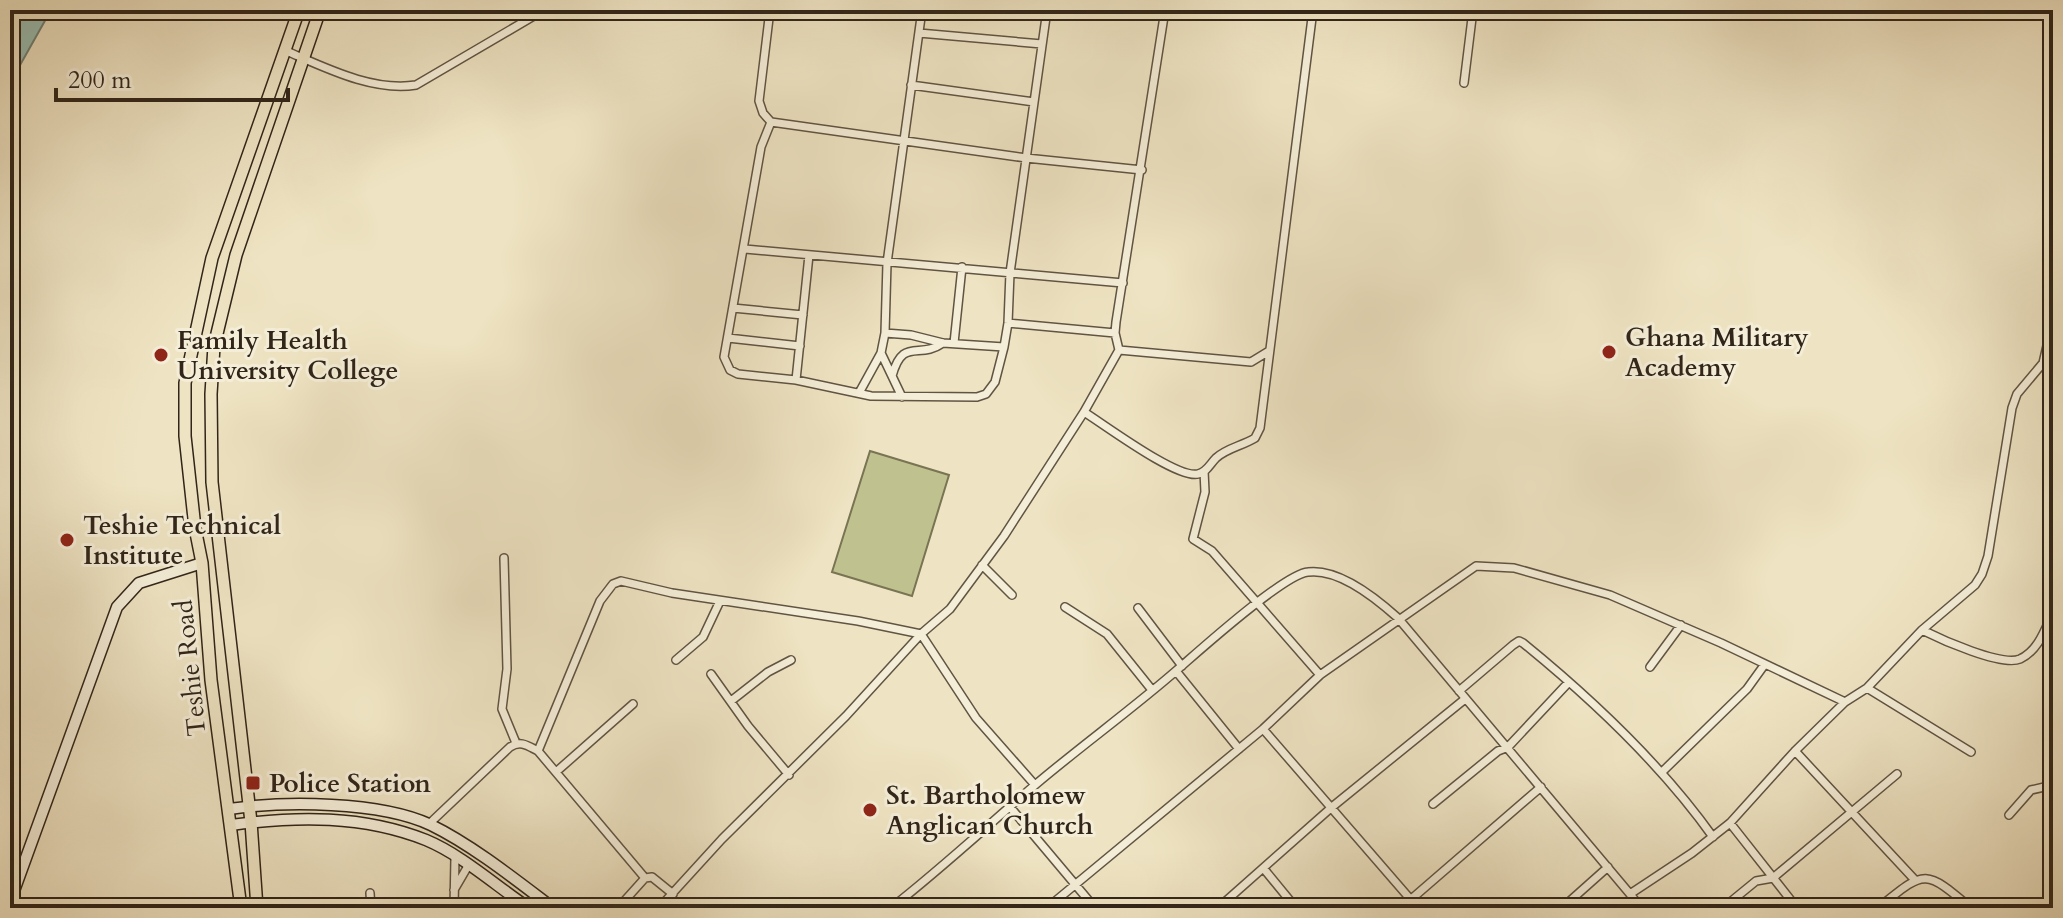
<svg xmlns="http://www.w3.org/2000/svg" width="2063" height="918" viewBox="0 0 2063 918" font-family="Cardo,serif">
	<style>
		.green { fill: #bfc28f; stroke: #787454; stroke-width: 2 }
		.water { fill: #99beb2; stroke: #6f8175; stroke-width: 2 }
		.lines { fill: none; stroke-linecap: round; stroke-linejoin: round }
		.street-casing { stroke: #605443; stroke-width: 10 }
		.secondary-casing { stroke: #312519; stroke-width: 13 }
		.primary-casing { stroke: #312519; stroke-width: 14 }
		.street { stroke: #f4edd7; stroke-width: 7 }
		.secondary { stroke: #f4edd7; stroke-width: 10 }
		.primary { stroke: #eee3c2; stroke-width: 11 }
		.poi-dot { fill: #8f2418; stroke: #f4edd7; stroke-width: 3 }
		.labels { text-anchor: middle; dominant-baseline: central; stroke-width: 6; stroke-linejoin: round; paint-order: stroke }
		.poi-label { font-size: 26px; font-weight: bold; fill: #312519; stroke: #f4edd7; text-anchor: start }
		.street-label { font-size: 26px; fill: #312519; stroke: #f4edd7 }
	</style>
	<rect width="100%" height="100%" fill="#eee3c2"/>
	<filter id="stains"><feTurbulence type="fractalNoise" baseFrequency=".0025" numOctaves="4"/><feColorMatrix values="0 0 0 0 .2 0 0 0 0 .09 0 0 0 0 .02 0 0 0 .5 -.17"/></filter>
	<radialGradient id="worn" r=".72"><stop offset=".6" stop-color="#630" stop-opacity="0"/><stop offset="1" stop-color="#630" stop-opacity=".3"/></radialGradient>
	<path class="green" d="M870,451L949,475L912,596L832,572Z"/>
	<path class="water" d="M10,10H51L10,83Z"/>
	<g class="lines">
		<g class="street-casing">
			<path id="street" d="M770,10L759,101L763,113L771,122L1026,158L1142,170
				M919,33L1042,44
				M284,50C324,67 372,92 416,85L544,10
				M1464,83L1473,10
				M911,85L1034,102
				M771,122L761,147L724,357L730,370L738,374L796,380L871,396L977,397L986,394L995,382L1004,347L1008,323L1010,273L1047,10
				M745,249L1123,283
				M733,308L803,315
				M1008,323L1115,333
				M885,333L911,335L943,343L1004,347
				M728,338L800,346
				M954,343L962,267
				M1119,350L1251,362L1269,351
				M892,376C903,336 919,360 943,343
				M796,380L809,255
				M859,393L881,353
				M902,397L881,353L885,333L887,263L922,10
				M1084,412C1105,425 1177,479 1198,474C1207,472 1210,464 1216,458C1227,448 1242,446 1255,438L1260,428L1313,10
				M1204,471L1205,492L1193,539L1212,551L1320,675
				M504,558L507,669L502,709L516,743
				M982,565L1012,595
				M1065,607L1107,634L1152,690
				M1138,608L1182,666
				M1922,630C1940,639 2002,667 2020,659C2039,650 2045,629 2053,612
				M676,660L703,637L720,601
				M1650,667L1681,625
				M1176,671L1239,749
				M711,674L748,726L789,775
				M1867,688L1971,752
				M1459,691L1513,645L1519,641L1523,643C1593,700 1661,764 1713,837
				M731,701L768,672L791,660
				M1263,729L1418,908
				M538,751L600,601L613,584L621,581L672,593L858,621L921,634L976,718L1035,785
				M1795,751L1914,879
				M556,772L633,704
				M1662,772L1747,689L1765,664
				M1433,804L1498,751L1508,747L1568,683
				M1010,807L1095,908
				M2009,815L2031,790L2053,785
				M1730,823L1797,908
				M429,824L510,747C521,740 528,746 538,751L645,878L652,877L673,894
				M1264,869L1296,908
				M454,890L468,866
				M370,893L371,908
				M454,908L455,857
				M618,908L645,878
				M659,908L722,839L846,716L921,634L950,609L1004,536L1084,412L1119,350L1115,333L1116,322L1165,10
				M891,908C941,869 987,826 1035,785C1081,746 1131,710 1177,670C1199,651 1284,574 1308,572C1339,568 1377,599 1398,618L1630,894
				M1047,908L1263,729L1320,675L1476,566L1514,568L1610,595L1721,643L1845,702
				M1218,908L1332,807L1465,699
				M1401,908L1541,787
				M1562,908L1608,867
				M1641,908L1630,894L1692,853L1730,823L1795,751L1845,702L1867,688L1922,630L1975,585L1982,574L1988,556L2012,408L2017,394L2043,363L2053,320
				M1723,908L1756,881L1773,878L1897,774
				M1878,908C1925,870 1924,868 1971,908"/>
		</g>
		<g class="secondary-casing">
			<path id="secondary" d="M229,809C284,801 380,801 431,825C472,845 516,880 553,908
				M231,825C297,816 363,815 426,840C462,855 496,886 529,908
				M10,902L117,607L139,583L202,563"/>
		</g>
		<g class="primary-casing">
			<path id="primary" d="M241,908L211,680L202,563L195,528L185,436V383L212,258L299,10
				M257,908L251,822L212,482L211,394L214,346L236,255L320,10"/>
		</g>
		<use href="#street" class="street"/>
		<use href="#secondary" class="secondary"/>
		<use href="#primary" class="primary"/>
	</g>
	<g class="poi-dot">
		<circle cx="1609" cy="352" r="8"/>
		<circle cx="161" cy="355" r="8"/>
		<circle cx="67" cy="540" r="8"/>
		<rect x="245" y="775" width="16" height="16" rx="4"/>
		<circle cx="870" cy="810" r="8"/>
	</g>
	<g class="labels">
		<g class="poi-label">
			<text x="1625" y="337">Ghana Military<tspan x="1625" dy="30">Academy</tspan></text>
			<text x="177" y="340">Family Health<tspan x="177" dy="30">University College</tspan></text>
			<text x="83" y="525">Teshie Technical<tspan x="83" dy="30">Institute</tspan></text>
			<text x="269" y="783">Police Station</text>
			<text x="886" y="795">St. Bartholomew<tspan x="886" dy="30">Anglican Church</tspan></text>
		</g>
		<g class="street-label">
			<text transform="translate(190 668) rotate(-96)">Teshie Road</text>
		</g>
	</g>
	<rect width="2063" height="918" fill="none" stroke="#eee3c2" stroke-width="40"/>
	<rect x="12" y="12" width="2039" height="894" fill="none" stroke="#312519" stroke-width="4"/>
	<rect x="20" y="20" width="2023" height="878" fill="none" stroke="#312519" stroke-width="2"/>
	<path d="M56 88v12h232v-12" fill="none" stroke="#312519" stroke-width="4"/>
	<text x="68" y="88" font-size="24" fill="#312519" stroke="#f4edd7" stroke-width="6" paint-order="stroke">200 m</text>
	<rect width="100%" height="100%" filter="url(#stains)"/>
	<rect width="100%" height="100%" fill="url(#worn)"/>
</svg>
